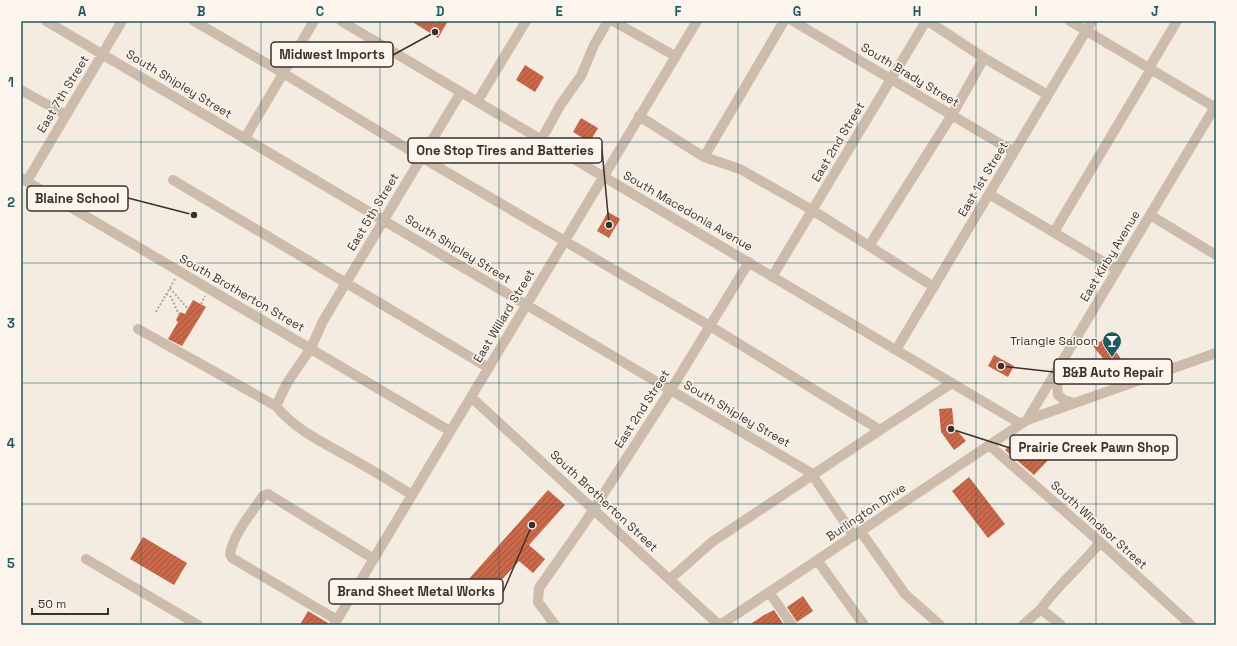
<svg xmlns="http://www.w3.org/2000/svg" width="1237" height="646" viewBox="0 0 1237 646" font-family="'Space Grotesk',sans-serif">
	<style>
		.building { fill: url(#building-hatch) }
		.lines { fill: none; stroke-linecap: round; stroke-linejoin: round }
		.path { stroke: #b9a596; stroke-width: 2; stroke-dasharray: 2 2; stroke-linecap: butt }
		.minor { stroke: #cdbbac; stroke-width: 10 }
		.grid { fill: none; stroke: #1f5a5e; stroke-width: 1; stroke-opacity: 0.55 }
		.labels { text-anchor: middle; dominant-baseline: central; stroke-width: 3; stroke-linejoin: round; paint-order: stroke }
		.street-label { font-size: 12px; fill: #3b302b; stroke: #fbf5ee }
		.poi-label { font-size: 12px; fill: #3b302b; stroke: #fbf5ee; text-anchor: end }
		.leader { fill: none; stroke: #3b302b; stroke-width: 1.5 }
		.callout-dot { fill: #3b302b; stroke: #fbf5ee; stroke-width: 1.5 }
		.callout { fill: #fbf5ee; stroke: #3b302b; stroke-width: 1.5 }
		.callout-label { font-size: 13px; text-anchor: middle; font-weight: bold; fill: #3b302b }
		.neatline { fill: none; stroke: #1f5a5e; stroke-width: 1.5 }
		.grid-label { font-size: 13px; text-anchor: middle; font-weight: bold; fill: #1f5a5e }
	</style>
	<defs>
		<pattern id="building-hatch" width="6" height="6" patternUnits="userSpaceOnUse"><rect width="6" height="6" fill="#c8694b"/><path d="M-1 1l2-2M0 6l6-6M5 7l2-2" fill="none" stroke="#a4573f"/></pattern>
	</defs>
	<rect width="100%" height="100%" fill="#f4ebe1"/>
	<path class="building" d="M411,21H448L438,38Z
		M525,65L544,77L535,92L516,80Z
		M581,118L598,128L591,140L588,141L573,132Z
		M608,212L620,219L609,238L597,231Z
		M193,300L206,307L182,346L168,339L178,322L176,320L180,312L185,314Z
		M1106,338L1129,370L1119,378L1093,346Z
		M994,355L1014,366L1008,377L988,366Z
		M952,408L954,427L966,441L954,450L941,432L939,409Z
		M1030,434L1053,455L1034,475L1005,450L1010,445L1023,437Z
		M969,477L1005,524L988,538L952,491Z
		M548,490L565,505L529,545L545,559L533,573L519,561L485,598L467,581Z
		M143,537L187,563L174,585L130,559Z
		M803,596L813,611L797,622L787,607Z
		M774,610L784,625H749L764,615Z
		M308,611L328,623V625H300Z"/>
	<g class="lines">
		<path class="path" d="M170,288L188,309
			M166,294L171,297L179,315
			M201,304L205,296
			M156,312L175,279"/>
		<path class="minor" d="M46,21L811,473L854,536
			M194,21L283,73L421,157L710,326L880,430L952,383
			M341,21L1021,424
			M613,21L675,56
			M793,21L1014,152
			M1070,21L1216,108
			M984,58L1048,95
			M1149,68L1177,21
			M21,90L66,115
			M477,102L526,21
			M639,116L704,157L740,169L812,210L934,287
			M245,138L314,21
			M541,140L561,104L581,76L594,45L608,21
			M704,157L784,21
			M21,178L450,431
			M173,180L489,368
			M27,181L122,21
			M989,194L1117,270
			M1150,215L1216,255
			M1054,232L1151,69
			M869,246L952,115L984,58L928,21
			M772,277L926,21
			M138,329L276,406C296,431 326,444 354,460C374,471 393,483 412,495
			M896,350L1092,21
			M1056,372L1058,395L1064,400L1074,403
			M471,397L719,625
			M276,406L287,383L311,348L323,321L461,92
			M1027,420L1216,105
			M989,445L1100,542L1191,625
			M861,532L905,594L940,625
			M86,559L198,625
			M817,560L864,625
			M670,579L712,542L880,430
			M769,592L792,625
			M1041,609C1058,584 1082,566 1100,542
			M337,620L232,558L230,554C234,533 251,514 263,496L268,494L374,559
			M334,625L697,21
			M555,625L538,602L539,588L584,524L670,391L749,262
			M720,625L1027,420L1216,353
			M1023,625L1041,609L1061,625"/>
	</g>
	<path class="grid" d="M141,21V625M261,21V625M380,21V625M499,21V625M618,21V625M738,21V625M857,21V625M976,21V625M1096,21V625M21,142H1216M21,263H1216M21,383H1216M21,504H1216"/>
	<defs>
		<g id="bar-pin" transform="scale(1)"><path d="M0 17L-7.5 6A9.5 9.5 0 1 1 7.5 6Z" fill="#1f5a5e" stroke="#fbf5ee"/><path d="M-6-5H6L.8 .8V4.5H3.5V6h-7V4.5H-.8V.8Z" fill="#fff"/></g>
	</defs>
	<g fill-rule="evenodd">
		<use href="#bar-pin" x="1112" y="341"/>
	</g>
	<g class="labels">
		<g class="street-label">
			<text transform="translate(910 75) rotate(31)">South Brady Street</text>
			<text transform="translate(179 84) rotate(31)">South Shipley Street</text>
			<text transform="translate(63 94) rotate(-59)">East 7th Street</text>
			<text transform="translate(838 142) rotate(-59)">East 2nd Street</text>
			<text transform="translate(983 179) rotate(-59)">East 1st Street</text>
			<text transform="translate(688 211) rotate(30)">South Macedonia Avenue</text>
			<text transform="translate(373 212) rotate(-59)">East 5th Street</text>
			<text transform="translate(458 249) rotate(31)">South Shipley Street</text>
			<text transform="translate(1110 256) rotate(-59)">East Kirby Avenue</text>
			<text transform="translate(242 293) rotate(30)">South Brotherton Street</text>
			<text transform="translate(504 316) rotate(-59)">East Willard Street</text>
			<text transform="translate(642 409) rotate(-57)">East 2nd Street</text>
			<text transform="translate(737 414) rotate(30)">South Shipley Street</text>
			<text transform="translate(604 501) rotate(43)">South Brotherton Street</text>
			<text transform="translate(866 512) rotate(-34)">Burlington Drive</text>
			<text transform="translate(1099 525) rotate(42)">South Windsor Street</text>
		</g>
		<g class="poi-label">
			<text x="1098" y="341">Triangle Saloon</text>
		</g>
	</g>
	<path class="leader" d="M435 32L393 55M609 225L602 150M194 215L128 198M1001 366L1054 372M951 429L1010 448M532 525L503 592"/>
	<g class="callout-dot">
		<circle cx="435" cy="32" r="4"/>
		<circle cx="609" cy="225" r="4"/>
		<circle cx="194" cy="215" r="4"/>
		<circle cx="1001" cy="366" r="4"/>
		<circle cx="951" cy="429" r="4"/>
		<circle cx="532" cy="525" r="4"/>
	</g>
	<g class="callout">
		<rect x="271" y="42" width="122" height="25" rx="4"/>
		<rect x="408" y="138" width="194" height="25" rx="4"/>
		<rect x="27" y="186" width="101" height="25" rx="4"/>
		<rect x="1054" y="359" width="118" height="25" rx="4"/>
		<rect x="1010" y="435" width="167" height="25" rx="4"/>
		<rect x="329" y="579" width="174" height="25" rx="4"/>
	</g>
	<g class="callout-label">
		<text x="332" y="59">Midwest Imports</text>
		<text x="505" y="155">One Stop Tires and Batteries</text>
		<text x="77" y="203">Blaine School</text>
		<text x="1113" y="377">B&amp;B Auto Repair</text>
		<text x="1094" y="452">Prairie Creek Pawn Shop</text>
		<text x="416" y="596">Brand Sheet Metal Works</text>
	</g>
	<rect width="1237" height="646" fill="none" stroke="#fbf5ee" stroke-width="44"/>
	<path d="M32 608v6h76v-6" fill="none" stroke="#3b302b" stroke-width="2"/>
	<text x="38" y="608" font-size="12" fill="#3b302b" stroke="#fbf5ee" stroke-width="3" paint-order="stroke">50 m</text>
	<rect x="22" y="22" width="1193" height="602" class="neatline"/>
	<g class="grid-label">
		<text x="82" y="16">A</text>
		<text x="201" y="16">B</text>
		<text x="320" y="16">C</text>
		<text x="440" y="16">D</text>
		<text x="559" y="16">E</text>
		<text x="678" y="16">F</text>
		<text x="797" y="16">G</text>
		<text x="917" y="16">H</text>
		<text x="1036" y="16">I</text>
		<text x="1155" y="16">J</text>
		<text x="11" y="87">1</text>
		<text x="11" y="207">2</text>
		<text x="11" y="328">3</text>
		<text x="11" y="448">4</text>
		<text x="11" y="568">5</text>
	</g>
</svg>
